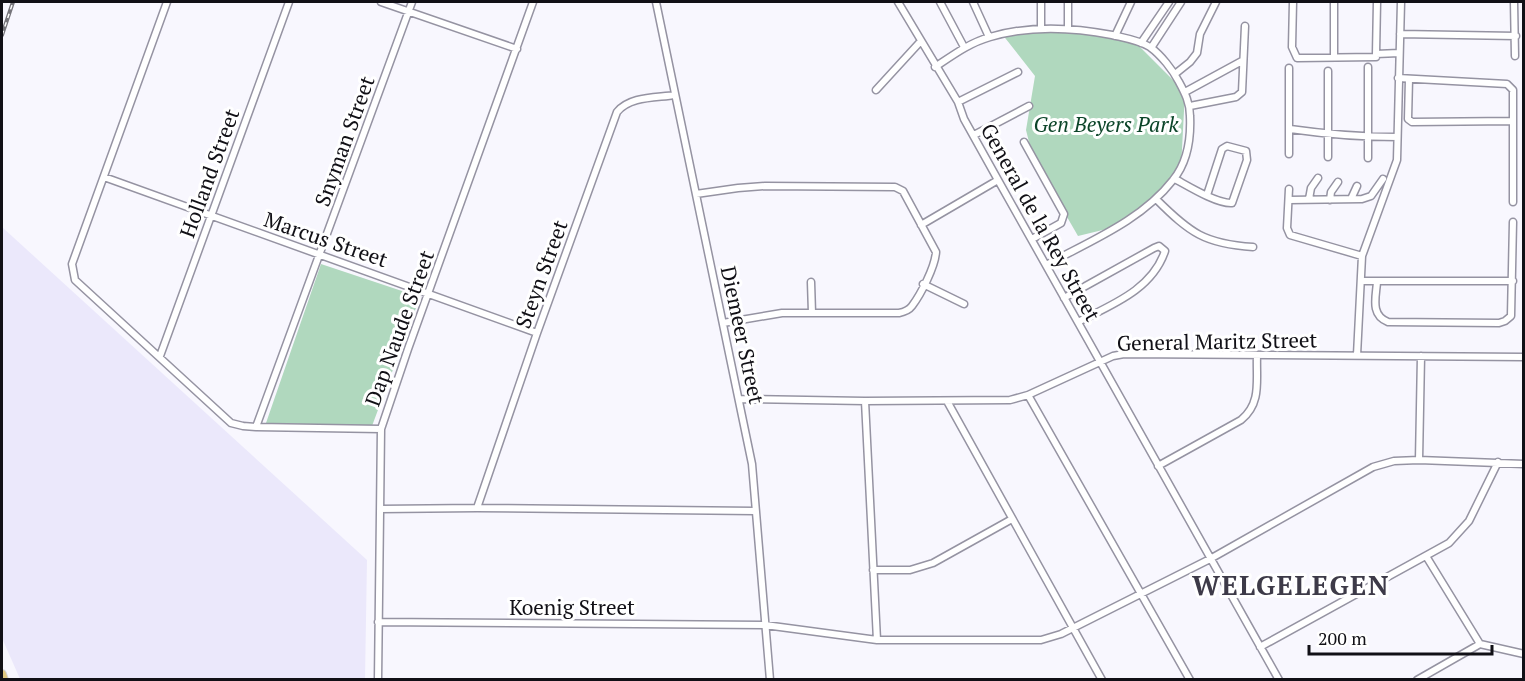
<svg xmlns="http://www.w3.org/2000/svg" width="1525" height="681" viewBox="0 0 1525 681" font-family="'PT Serif',serif">
	<style>
		.built { fill: #ebe8fb }
		.green { fill: #b0d8be }
		.lines { fill: none; stroke-linecap: round; stroke-linejoin: round }
		.minor-casing { stroke: #9593a2; stroke-width: 9 }
		.major-casing { stroke: #d4d4d5; stroke-width: 10 }
		.minor { stroke: #fff; stroke-width: 6 }
		.major { stroke: #e0c882; stroke-width: 8 }
		.rail-casing { stroke: #76757b; stroke-width: 4 }
		.rail { stroke: #fff; stroke-width: 1.5; stroke-dasharray: 4.5; stroke-linecap: butt }
		.labels { text-anchor: middle; dominant-baseline: central; stroke-width: 6; stroke-linejoin: round; paint-order: stroke }
		.park-label { font-size: 21px; font-style: italic; fill: #0c4529; stroke: #fff }
		.street-label { font-size: 21px; fill: #111016; stroke: #fff }
		.district-label { font-size: 27px; font-weight: bold; letter-spacing: 1.5px; fill: #3d3a48; stroke: #fff }
	</style>
	<rect width="100%" height="100%" fill="#f8f7fe"/>
	<path class="built" d="M2,227L367,560L365,679H20L2,638Z"/>
	<path class="green" d="M1080,30L1132,39L1185,92L1181,168L1150,206L1115,227L1078,236L1033,158L1026,130L1035,76L1002,34Z
		M321,264L420,297L372,426L266,423Z"/>
	<g class="lines">
		<g class="minor-casing">
			<path id="minor" d="M167,2L72,264L75,280L231,423L243,426L256,427L381,429
				M381,2L517,49
				M656,2L752,464L770,680
				M898,2L958,102L964,119L998,180L1279,680
				M940,2L964,47
				M973,2L989,37
				M1041,2V28
				M1293,2L1292,47L1297,58L1376,57V54L1399,53
				M1514,2L1515,56
				M1068,29V2
				M1400,34L1516,36
				M1115,36L1131,2
				M1141,43L1169,2
				M1151,48L1181,2
				M1376,54L1377,2
				M1334,57V2
				M935,67C953,55 969,43 990,37C1030,25 1071,27 1112,35C1125,38 1139,40 1150,47C1161,55 1173,70 1179,82C1185,93 1190,103 1190,116C1191,138 1187,163 1173,180C1141,221 1090,241 1046,265
				M1289,68V154
				M1328,71V157
				M1175,74L1190,62L1197,53L1200,34L1216,2
				M1398,78L1507,84L1513,90V202
				M1409,79L1408,119L1412,122L1513,121
				M876,90L920,42
				M1185,92L1242,61
				M958,102L1018,72
				M1190,106L1236,97L1242,92L1245,26
				M1290,129C1325,134 1361,137 1397,137
				M974,135L1029,106
				M1024,142L1064,214L1061,223L1032,239
				M1368,158V67
				M104,177L537,333
				M1175,179C1188,186 1217,204 1232,203L1247,160L1246,151L1227,146L1222,149L1207,195
				M1289,189L1287,228L1290,235L1362,256
				M696,194L738,188L765,186L895,187L903,191L936,252C935,267 921,294 912,306C909,310 904,312 899,313H782L723,323
				M1156,199C1190,233 1205,244 1253,247
				M1309,199L1311,188L1318,178
				M1351,199L1357,186
				M1289,200L1362,199L1371,196L1383,179
				M1330,200L1331,192L1338,182
				M921,225L998,180
				M1361,281H1513
				M811,282L812,313
				M1377,282C1376,297 1370,315 1388,322L1499,323L1505,321L1511,316L1513,222
				M923,284L964,304
				M1064,298L1154,248L1159,246L1165,251C1152,290 1111,305 1078,322
				M1357,355L1362,256L1397,160L1401,2
				M160,356L289,2
				M1028,395L1190,680
				M739,399L865,401L1010,400L1028,395L1113,356L1124,354L1524,357
				M865,401L877,640
				M947,401L1102,680
				M256,427L412,2
				M1419,460L1421,356
				M1158,466L1241,420C1262,403 1256,380 1257,356
				M477,508L537,333L617,112C630,96 656,98 675,95
				M380,509L477,508L755,511
				M1426,556L1480,644
				M873,570H910L933,563L1012,519
				M378,622L765,625L877,640H1041L1061,634L1210,559L1373,467L1394,461L1419,460L1524,464
				M1260,647L1449,543L1469,521L1498,462
				M378,680L381,429L408,349L533,2
				M1417,680L1480,644L1524,654"/>
		</g>
		<g class="major-casing">
			<path id="major" d="M2,674L4,680"/>
		</g>
		<use href="#minor" class="minor"/>
		<use href="#major" class="major"/>
		<g class="rail-casing">
			<path id="rail" d="M2,35L13,2"/>
		</g>
		<use href="#rail" class="rail"/>
	</g>
	<g class="labels">
		<g class="park-label">
			<text x="1106" y="124">Gen Beyers Park</text>
		</g>
		<g class="street-label">
			<text transform="translate(344 141) rotate(-70)">Snyman Street</text>
			<text transform="translate(209 173) rotate(-70)">Holland Street</text>
			<text transform="translate(1041 222) rotate(61)">General de la Rey Street</text>
			<text transform="translate(326 239) rotate(19)">Marcus Street</text>
			<text transform="translate(541 274) rotate(-70)">Steyn Street</text>
			<text transform="translate(399 328) rotate(-70)">Dap Naude Street</text>
			<text transform="translate(743 335) rotate(78)">Diemeer Street</text>
			<text transform="translate(1217 341) rotate(-1)">General Maritz Street</text>
			<text x="572" y="607">Koenig Street</text>
		</g>
		<g class="district-label">
			<text x="1291" y="585">WELGELEGEN</text>
		</g>
	</g>
	<rect width="1525" height="681" fill="none" stroke="#111016" stroke-width="6"/>
	<path d="M1309 645v9h183v-9" fill="none" stroke="#111016" stroke-width="3"/>
	<text x="1318" y="645" font-size="18" fill="#111016" stroke="#ffffff" stroke-width="4.5" paint-order="stroke">200 m</text>
</svg>
